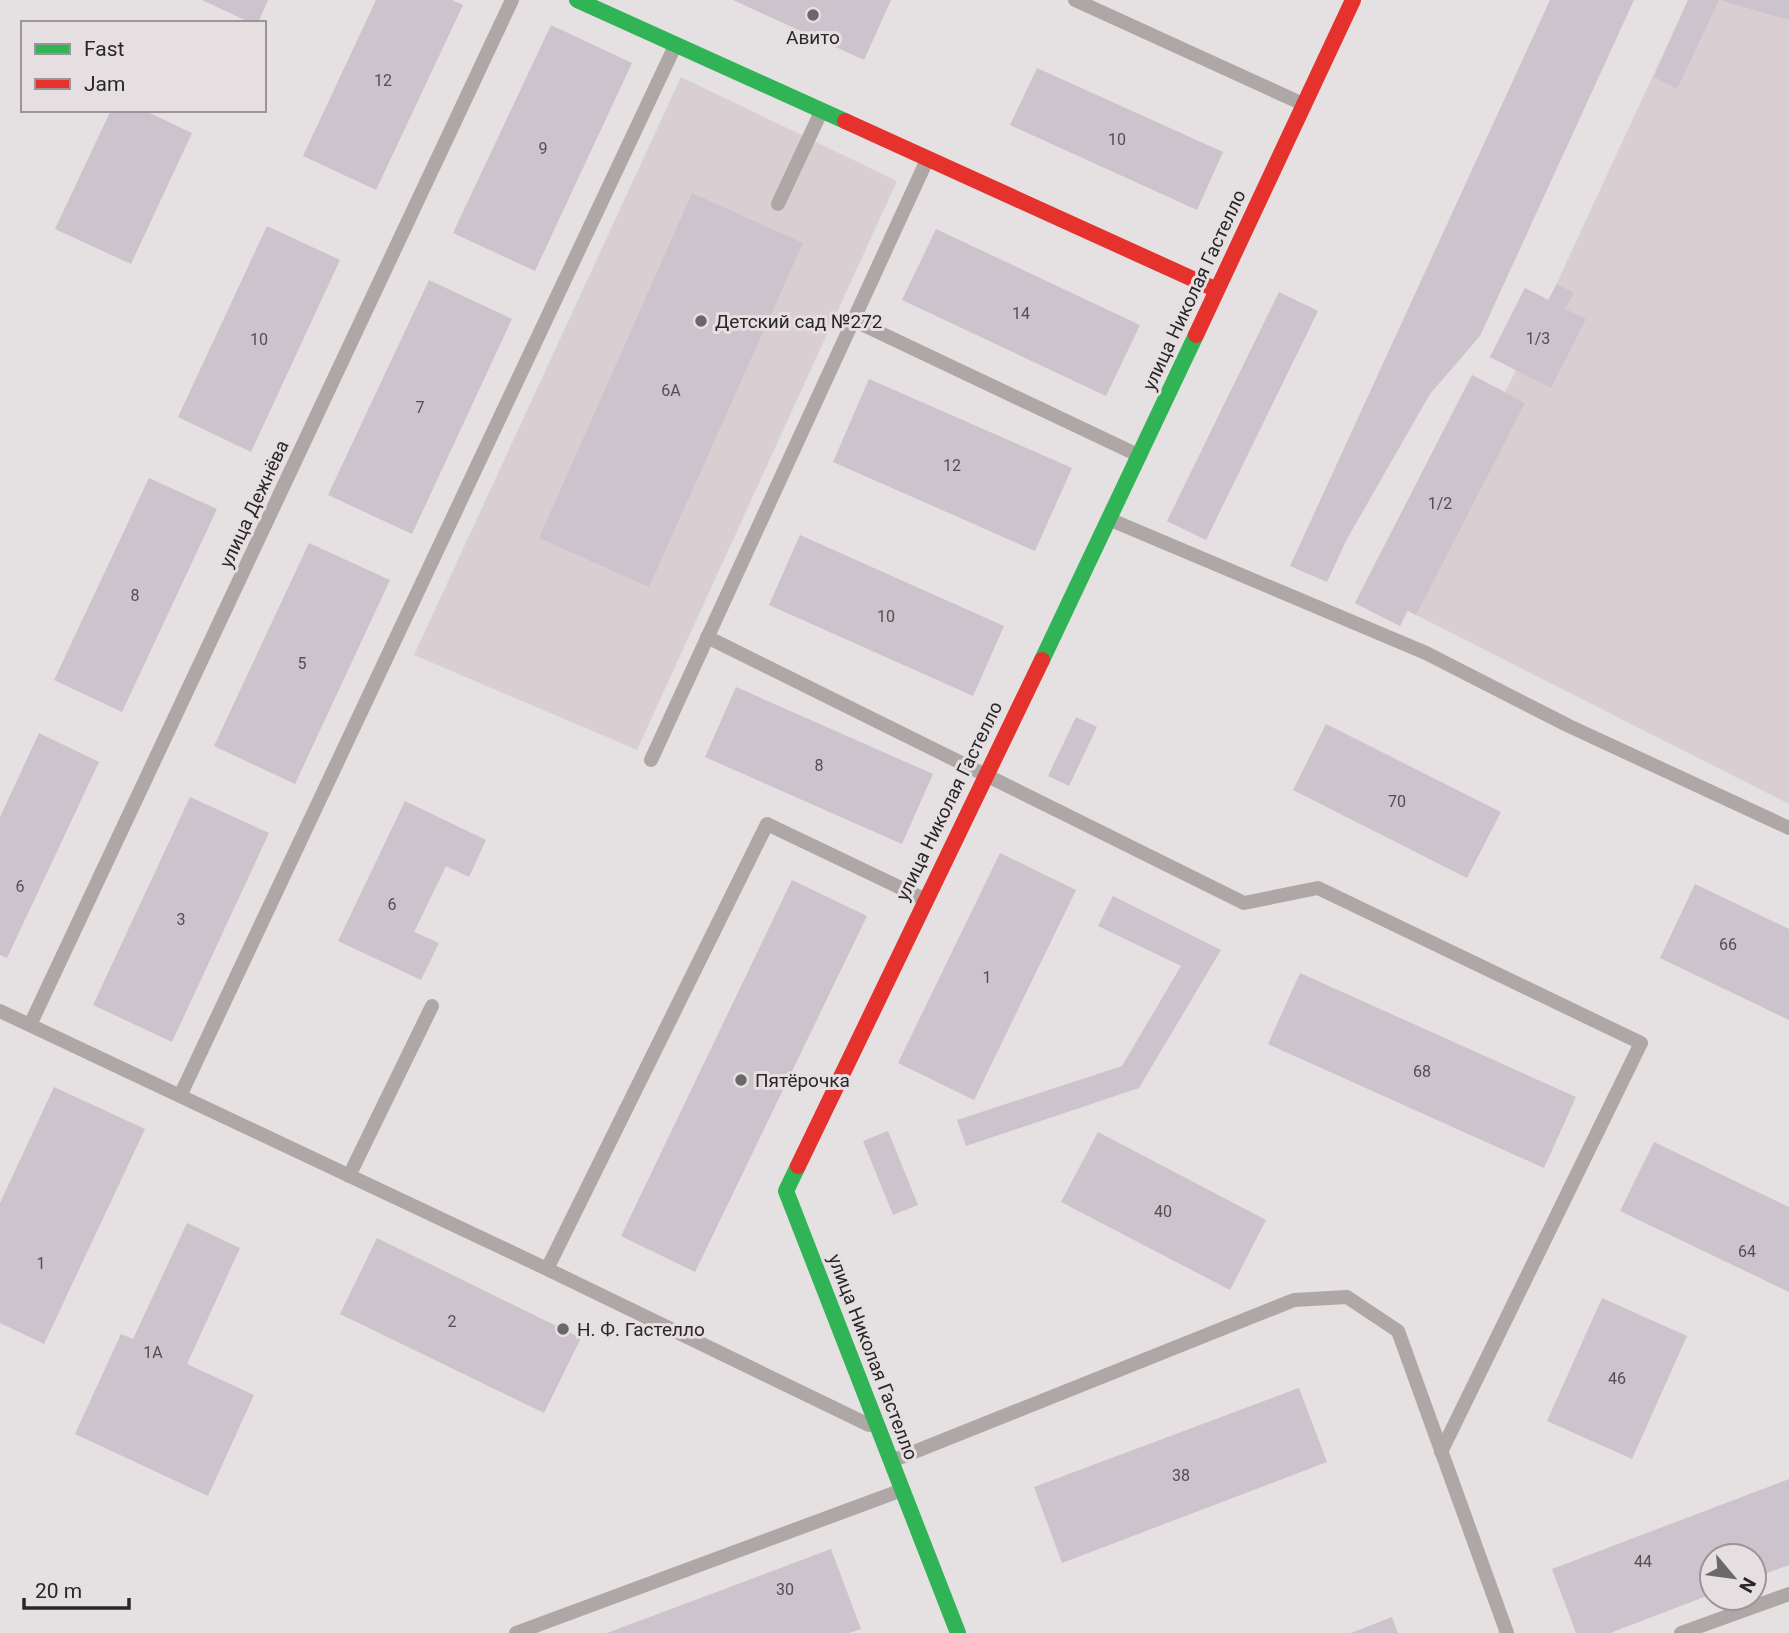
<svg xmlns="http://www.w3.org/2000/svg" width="1789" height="1633" viewBox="0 0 1789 1633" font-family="Roboto,sans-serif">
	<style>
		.built { fill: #d9cfd3 }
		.building { fill: #ccc3cc }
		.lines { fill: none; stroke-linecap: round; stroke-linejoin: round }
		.lane { stroke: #afa7a6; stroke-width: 14 }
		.fast { stroke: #30b455; stroke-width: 16 }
		.jam { stroke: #e5322d; stroke-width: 16 }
		.poi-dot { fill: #6b6869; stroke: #e6dfe2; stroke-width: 2.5 }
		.labels { text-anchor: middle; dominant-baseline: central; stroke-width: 6; stroke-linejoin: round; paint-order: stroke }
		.number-label { font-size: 16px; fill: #524e51 }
		.poi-label { font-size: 19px; fill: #292728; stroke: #e6dfe2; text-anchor: start }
		.street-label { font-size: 19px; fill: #292728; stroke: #e6dfe2 }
	</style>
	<rect width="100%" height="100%" fill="#e5e0e2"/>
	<path class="built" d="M1688,0H1789V804L1408,611L1400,626L1355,603L1472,375L1505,392L1516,370L1490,357L1525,288L1549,300Z
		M681,77L897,181L637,750L414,655Z"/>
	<path class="building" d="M202,0H268L258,23H251Z
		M376,0H452L463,5L376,190L303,156Z
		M733,0H891L864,60Z
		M1550,0H1634L1480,336L1430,394L1347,539L1327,582L1290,566Z
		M1688,0H1719L1677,89L1654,77Z
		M1723,0H1789V20L1723,1Z
		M551,25L632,63L535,271L453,233Z
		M1037,68L1223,152L1197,210L1010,125Z
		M111,110H143L192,133L131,264L55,229Z
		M692,193L803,243L649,587L539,538Z
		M267,226L340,260L251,452L178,417Z
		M936,229L1140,325L1106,396L902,300Z
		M429,280L512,319L412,534L328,495Z
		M1557,284L1574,293L1565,309L1586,319L1551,388L1490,357L1525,288L1548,300Z
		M1279,292L1318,311L1206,540L1167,521Z
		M1472,375L1525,403L1416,615L1407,610L1400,626L1355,603Z
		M869,379L1072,468L1035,551L833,462Z
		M149,478L217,509L122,712L54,680Z
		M800,535L1004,626L973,696L769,605Z
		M309,543L390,580L295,784L214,746Z
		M736,687L933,774L902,844L705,757Z
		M1076,717L1097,727L1069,786L1048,776Z
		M1326,724L1501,812L1467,878L1293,790Z
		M39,733L99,762L7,958L0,955V817Z
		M190,797L269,833L172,1042L93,1005Z
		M405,801L486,840L469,877L446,866L414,932L439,943L421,980L338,941Z
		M1000,853L1076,890L974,1100L898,1063Z
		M792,880L867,916L695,1272L621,1236Z
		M1695,884L1789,929V1020L1660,958Z
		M1113,896L1221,950L1139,1088L966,1146L957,1120L1122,1066L1181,966L1098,926Z
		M1300,973L1576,1097L1544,1168L1268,1044Z
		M54,1087L145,1129L44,1344L0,1323V1203Z
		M888,1131L918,1205L893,1215L863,1141Z
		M1098,1132L1266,1220L1230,1290L1061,1202Z
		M1654,1142L1789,1207V1292L1620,1211Z
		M187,1223L240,1248L187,1364L254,1395L208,1496L75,1434L121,1334L133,1339Z
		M377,1238L581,1338L544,1413L340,1314Z
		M1602,1298L1687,1336L1632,1459L1547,1421Z
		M1299,1388L1327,1462L1062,1563L1034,1487Z
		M1789,1479V1565L1754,1578V1556H1712V1594L1610,1633H1576L1552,1569Z
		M831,1549L861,1629L849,1633H607Z
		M1392,1617L1398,1633H1351Z"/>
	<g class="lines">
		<path class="lane" d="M1075,0L1303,104
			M778,204L821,112
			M853,320L1140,456
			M1111,520L1426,653L1569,726L1789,828
			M707,637L1244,903L1318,888L1641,1043L1441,1452
			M651,760L927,160
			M0,1011L547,1269
			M30,1025L512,0
			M180,1096L675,46
			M349,1176L432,1006
			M869,1425L547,1269L767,824L924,899
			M894,1460L1294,1300L1347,1297L1398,1331L1507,1633
			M516,1633L902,1490
			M1681,1633L1789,1594"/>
		<path class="fast" d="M577,0L845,121
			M1042,660L1196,335
			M798,1166L786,1191L958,1633"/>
		<path class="jam" d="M845,121L1217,290
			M1196,335L1353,0
			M798,1166L1042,660"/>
	</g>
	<g class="poi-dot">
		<circle cx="813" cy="15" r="7"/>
		<circle cx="701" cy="321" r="7"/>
		<circle cx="741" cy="1080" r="7"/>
		<circle cx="563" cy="1329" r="7"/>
	</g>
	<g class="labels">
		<g class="number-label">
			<text x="383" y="80">12</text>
			<text x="1117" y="139">10</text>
			<text x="543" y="148">9</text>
			<text x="1021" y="313">14</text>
			<text x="1538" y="338">1/3</text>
			<text x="259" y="339">10</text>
			<text x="671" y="390">6А</text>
			<text x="420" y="407">7</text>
			<text x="952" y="465">12</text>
			<text x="1440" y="503">1/2</text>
			<text x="135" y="595">8</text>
			<text x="886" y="616">10</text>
			<text x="302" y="663">5</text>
			<text x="819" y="765">8</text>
			<text x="1397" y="801">70</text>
			<text x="20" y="886">6</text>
			<text x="392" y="904">6</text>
			<text x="181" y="919">3</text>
			<text x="1728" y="944">66</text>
			<text x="987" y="977">1</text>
			<text x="1422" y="1071">68</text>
			<text x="1163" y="1211">40</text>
			<text x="1747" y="1251">64</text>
			<text x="41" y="1263">1</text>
			<text x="452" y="1321">2</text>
			<text x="153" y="1352">1А</text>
			<text x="1617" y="1378">46</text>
			<text x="1181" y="1475">38</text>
			<text x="1643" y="1561">44</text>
			<text x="785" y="1589">30</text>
		</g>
		<g class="poi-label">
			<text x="813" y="37" text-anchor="middle">Авито</text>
			<text x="715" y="321">Детский сад №272</text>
			<text x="755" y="1080">Пятёрочка</text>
			<text x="577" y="1329">Н. Ф. Гастелло</text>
		</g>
		<g class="street-label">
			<text transform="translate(1194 290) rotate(-65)">улица Николая Гастелло</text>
			<text transform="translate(254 504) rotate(-65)">улица Дежнёва</text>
			<text transform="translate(949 801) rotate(-64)">улица Николая Гастелло</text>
			<text transform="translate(873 1357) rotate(69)">улица Николая Гастелло</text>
		</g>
	</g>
	<rect x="21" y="21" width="245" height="91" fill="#e6dfe2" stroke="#9a9598" stroke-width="2"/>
	<rect x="35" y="44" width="35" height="10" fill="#30b455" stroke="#9a9598" stroke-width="2"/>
	<text x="84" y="56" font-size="21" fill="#292728">Fast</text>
	<rect x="35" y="79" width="35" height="10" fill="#e5322d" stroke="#9a9598" stroke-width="2"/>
	<text x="84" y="91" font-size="21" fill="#292728">Jam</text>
	<g transform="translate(1733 1577) rotate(119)"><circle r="33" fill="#e6dfe2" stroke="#9a9598" stroke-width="2"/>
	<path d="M0-5L12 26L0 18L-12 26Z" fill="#6b6869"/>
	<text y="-10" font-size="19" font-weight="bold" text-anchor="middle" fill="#292728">N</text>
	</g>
	<path d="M24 1598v10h105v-10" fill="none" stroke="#292728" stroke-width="3.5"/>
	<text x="35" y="1598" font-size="21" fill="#292728" stroke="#e6dfe2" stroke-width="5" paint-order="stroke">20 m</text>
</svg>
